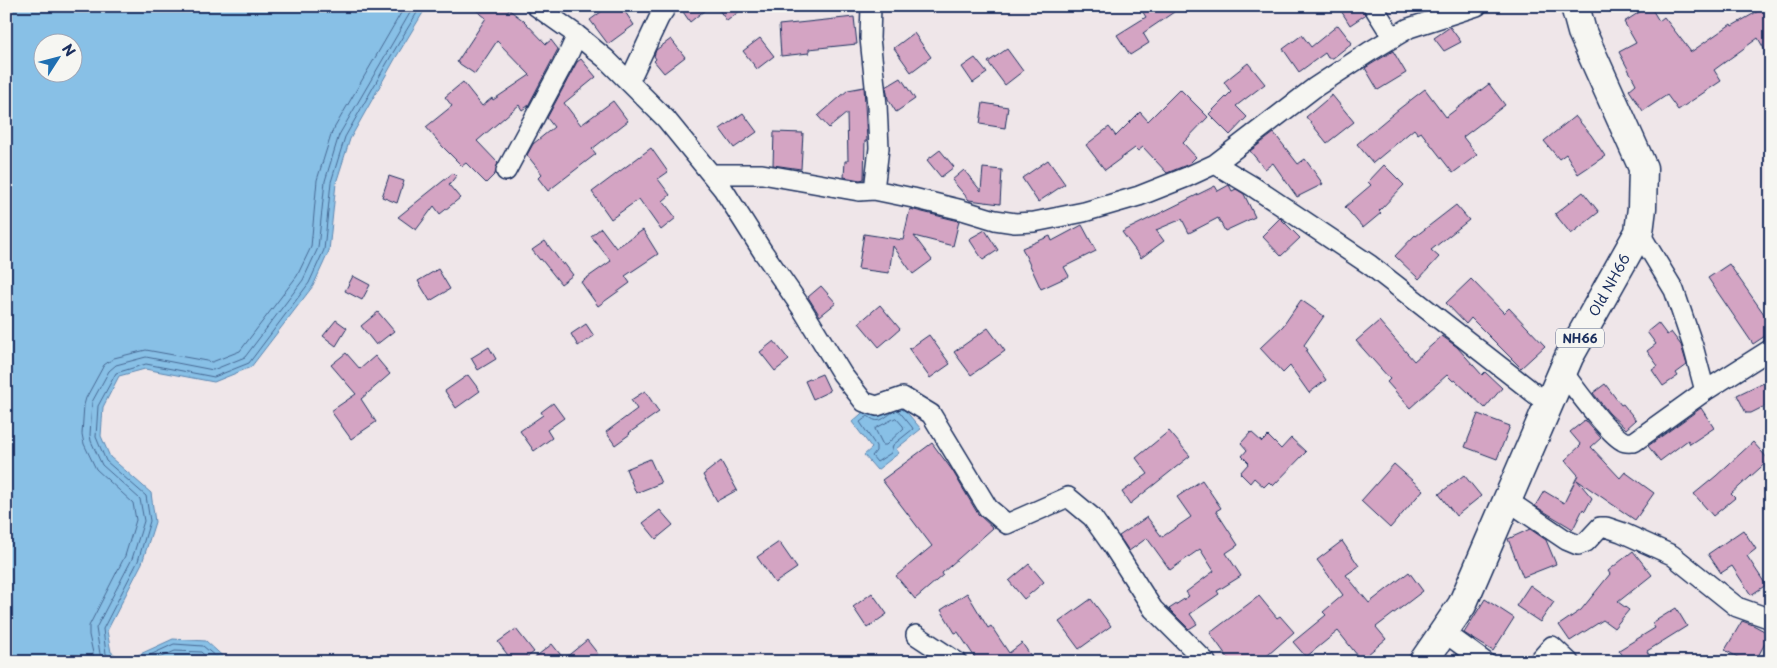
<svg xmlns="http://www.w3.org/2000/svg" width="1777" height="668" viewBox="0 0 1777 668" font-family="'Playpen Sans',sans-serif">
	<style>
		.water { fill: #88c0e6; stroke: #5c86b0; fill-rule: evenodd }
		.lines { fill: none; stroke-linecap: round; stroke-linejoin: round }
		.shore { stroke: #476994; stroke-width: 1 }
		.building { fill: #d4a4c3; stroke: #1b2f5e }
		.minor-casing { stroke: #1b2f5e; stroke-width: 22 }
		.primary-casing { stroke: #1b2f5e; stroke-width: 31 }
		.minor { stroke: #f6f6f2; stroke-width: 19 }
		.primary { stroke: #f6f6f2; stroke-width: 28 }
		.labels { text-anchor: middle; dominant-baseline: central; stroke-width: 4.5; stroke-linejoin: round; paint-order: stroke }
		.shield { fill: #f6f6f2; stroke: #5d6b8a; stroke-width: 1 }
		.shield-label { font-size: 12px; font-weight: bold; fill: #1b2f5e }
		.street-label { font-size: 14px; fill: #1b2f5e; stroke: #f6f6f2 }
	</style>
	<rect width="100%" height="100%" fill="#efe6e9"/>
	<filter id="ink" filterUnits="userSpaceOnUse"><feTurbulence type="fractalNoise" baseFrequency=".02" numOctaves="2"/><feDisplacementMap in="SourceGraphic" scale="10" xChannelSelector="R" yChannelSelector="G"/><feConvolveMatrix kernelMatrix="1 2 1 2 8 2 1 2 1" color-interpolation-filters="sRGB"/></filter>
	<g filter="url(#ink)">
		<path class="water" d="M6,6H427L395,59L350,139L336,183L329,251L313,286L251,367L214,382L145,369L119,376L103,407L101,436L110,457L151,493L155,522L142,563L107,631L111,652L125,661L173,639L206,641L229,662H6ZM42,42H72V72H42Z
			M898,402L921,429L896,449L899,453L877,470L864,455L872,448L852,422L869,407L876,417Z"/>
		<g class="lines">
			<path class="shore" d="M893,412C882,419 879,425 868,416L860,422L876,446V451L872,456L877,462L891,453L893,445L913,429L912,427L898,410
				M896,418L903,426L904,428L886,445H883L875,429Z
				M95,662L89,635V626L125,556L136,520L133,503L96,469L84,444L82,434L84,405L86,398L104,365L114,358L146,350L212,362L240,351L297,276L311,247L317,180L332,132L405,6
				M106,662L100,654L96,628L132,559L144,521L140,499L102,465L91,441L90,435L92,402L109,371L116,365L146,357L213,370L245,357L303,280L318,248L325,181L339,135L414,6
				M118,662L106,654L103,629L138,561L150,521L146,496L106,461L96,437L98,406L116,373L146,364L214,377L249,363L309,283L324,250L331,182L345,137L391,56L421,6
				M135,662L174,644L203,646L222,662
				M150,662L175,651L201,652L212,662"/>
		</g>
		<path class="building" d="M471,6H504L524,21L546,44L551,40L558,49L528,106L522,110L519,105L477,141L498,163L495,174L486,183L466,163L462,166L442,146L426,127L452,106L445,97L463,82L482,106L492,98L493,100L530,75L497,41L475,74L457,62L486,18Z
			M609,6H621L634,25L608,44L590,20Z
			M679,6H710L690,22Z
			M716,6H746L727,21Z
			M1139,6H1159L1160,8L1170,6L1174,12L1143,33L1149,43L1130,55L1117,35L1146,17Z
			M1338,6H1362L1365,15L1350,25Z
			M1649,6H1650L1659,21L1664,17L1691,52L1731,24L1732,26L1767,6H1771V61L1758,38L1714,70L1721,81L1678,110L1667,95L1643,111L1629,90L1636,84L1619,52L1636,43L1624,22Z
			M854,17L857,44L809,49V53L781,56L779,25Z
			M1338,25L1352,43L1333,58H1328L1325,53L1299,72L1283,49L1302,35L1311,47Z
			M1450,27L1461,42L1444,51L1434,38Z
			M914,33L931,57L911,72L894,48Z
			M760,38L774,56L757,69L743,51Z
			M671,39L685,57L664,73L654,61L656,59L654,56L656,50Z
			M1007,49L1023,71L1005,85L988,62Z
			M1393,51L1406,73L1378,90L1365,68Z
			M975,58L987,73L973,83L962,67Z
			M581,59L596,77L564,103L581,125L613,101L628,121L592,149L596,154L548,191L538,178L542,174L527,155L533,144L554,127L547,118L577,62Z
			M1248,63L1265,84L1236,106L1247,117L1230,135L1209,114L1231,92L1224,82Z
			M901,78L915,99L896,112L888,99L886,87Z
			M1489,84L1505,105L1463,137L1477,155L1453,173L1421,132L1418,134L1414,129L1373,163L1357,144L1399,109L1425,89L1446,117Z
			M864,87L867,141H865L864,179L860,180L844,177L845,161H848L847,113L829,128L818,116L848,90Z
			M1180,89L1208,117L1183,143L1196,157L1189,164L1167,173L1143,147L1138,151L1135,148L1105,170L1086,145L1109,127L1116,136L1140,112L1148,121Z
			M1332,95L1354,122L1327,143L1306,117Z
			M983,103L1008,107L1005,128L980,124Z
			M743,113L757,132L734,148L720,129Z
			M1575,116L1591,135L1605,156L1578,174L1566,154L1559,159L1544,141Z
			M774,132L803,133L801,169L773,165Z
			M1274,133L1298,164L1305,159L1323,184L1297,197L1273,163L1265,169L1250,151Z
			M651,148L668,172L658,179L670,195L663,201L676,218L661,230L639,199L611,219L592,192Z
			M940,150L954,167L941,177L927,160Z
			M1048,160L1065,184L1038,202L1022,178Z
			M1384,165L1404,185L1379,211L1381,213L1363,228L1345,207L1371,185L1368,182Z
			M983,168L1002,170L1000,204L969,200L952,180L964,170L981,191Z
			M453,173L456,176L449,185L460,198L440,214L434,206L416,230L398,217Z
			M389,176L404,181L397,203L382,197Z
			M1229,185L1232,191L1236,189L1244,194L1255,217L1225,231L1218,218L1189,233L1182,219L1156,230L1164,241L1141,258L1122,232L1215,186L1218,191Z
			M1583,192L1599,212L1571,234L1555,214Z
			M1456,205L1469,220L1431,250L1439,257L1419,279L1395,256L1415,235L1416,236Z
			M910,209L959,221L953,246L914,236L932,260L913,274L893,246L889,273L858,269L864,234L903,240Z
			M1280,218L1300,238L1281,256L1262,236Z
			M1082,225L1096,251L1064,267L1069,276L1041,289L1022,248L1050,236L1052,241Z
			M601,228L616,248L643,230L658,254L625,276L630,283L598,306L581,282L611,261L591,236Z
			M985,230L998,250L983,260L969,239Z
			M545,241L563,265L564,263L573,275L561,284L541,259L540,260L532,250Z
			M1729,264L1771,324V332L1753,344L1708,278Z
			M438,269L450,289L430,301L418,281Z
			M353,276L370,285L362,300L345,291Z
			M1471,279L1504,313L1509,308L1545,346L1521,368L1471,318L1466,324L1446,303Z
			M821,286L836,303L820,316L808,297Z
			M1301,300L1324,316L1304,345L1308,350L1306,351L1326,380L1309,393L1290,366L1283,373L1260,348L1283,326Z
			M880,305L900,329L879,347L859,323Z
			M378,312L394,331L376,345L361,326Z
			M336,320L347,328L336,346L323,336Z
			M1379,321L1414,361L1442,336L1457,347L1482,375L1485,372L1502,388L1485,408L1455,380L1453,381L1447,375L1410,408L1387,382L1390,379L1356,341Z
			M1658,323L1667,335L1671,332L1681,345L1687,365L1676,373L1678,376L1663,386L1652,370L1658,366L1647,351L1656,344L1647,332Z
			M586,324L594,336L578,346L571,334Z
			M988,328L1005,351L971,375L954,352Z
			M929,335L950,364L930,378L909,349Z
			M774,341L789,360L775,371L760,352Z
			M489,347L496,359L478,370L471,358Z
			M346,353L360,369L375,356L390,374L361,399L376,422L351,439L331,411L356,394L331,365Z
			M822,374L830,391L813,399L805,381Z
			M468,375L480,391L456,408L445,391Z
			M1764,382L1771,395V403L1751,413H1746L1737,395Z
			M1605,384L1621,405L1623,404L1636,420L1626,429L1609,413L1593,393Z
			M645,391L659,412L629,433L630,434L615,445L606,432L637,409L631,400Z
			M553,403L564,418L547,430L552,438L534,451L520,431L543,415L541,412Z
			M1701,408L1714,428L1690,444L1688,440L1660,461L1648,446Z
			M1478,414L1510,426L1497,459L1465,447Z
			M1585,420L1601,438L1591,447L1620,478L1625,472L1654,493L1635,520L1577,480L1592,498L1585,511L1583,509L1573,529L1535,506L1544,491L1564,503L1578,475L1565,460L1581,445L1570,432Z
			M1169,431L1190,456L1130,504L1122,492L1148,474L1136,458Z
			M1251,432L1262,442L1268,436L1281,449L1291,438L1306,452L1273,486L1269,482L1264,487L1254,478L1250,483L1240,473L1249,463L1242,456L1247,450L1241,443Z
			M1753,442L1769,460L1731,494L1735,498L1713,516L1694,494L1716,476Z
			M932,443L952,470L978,514L993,528L942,573L943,575L915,599L896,576L932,546L882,480Z
			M650,459L661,483L636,493L626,469Z
			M721,461L737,490L717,501L703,475Z
			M1394,464L1423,490L1390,528L1361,501Z
			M1464,475L1481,496L1456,516L1439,494Z
			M1202,480L1221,508L1216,511L1238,545L1226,553L1241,576L1217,591L1219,594L1190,614L1197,624L1189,629L1169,609L1189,596L1186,592L1214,571L1200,549L1170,570L1147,538L1129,551L1119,536L1147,517L1162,537L1191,517L1177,497Z
			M660,510L673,525L656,539L643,523Z
			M1530,529L1546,540L1556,564L1523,577L1508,539Z
			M1743,530L1756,549L1747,556L1766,585L1751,595L1732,566L1721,573L1708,554Z
			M1342,541L1359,566L1346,575L1369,603L1409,572L1423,591L1376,627L1386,639L1361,660L1338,631L1306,657L1293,642L1326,615L1323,612L1343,595L1317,560Z
			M779,542L797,568L775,583L757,557Z
			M1633,551L1652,575L1618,602L1629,610L1614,628L1603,620L1570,641L1559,625L1581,610L1610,574L1608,571Z
			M1029,564L1044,582L1024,599L1009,581Z
			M1530,585L1554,602L1540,622L1516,606Z
			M872,593L887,614L867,628L853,607Z
			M967,593L988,628L991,626L1009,653L1022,643L1035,662H978L958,632L955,633L941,610Z
			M1259,596L1277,618L1280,616L1294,632L1260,662H1231L1210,633Z
			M1091,599L1111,626L1079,649L1059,622Z
			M1485,599L1514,618L1493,651L1464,633Z
			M1676,608L1687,626L1647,651L1649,655L1638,662H1627L1619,650L1655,628L1652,623Z
			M1742,621L1753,625L1770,634L1755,662H1746L1725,650Z
			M516,629L534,652L521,662H513L498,642Z
			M587,640L598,654L589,662H529L552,644L564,659Z"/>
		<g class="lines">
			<g class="minor-casing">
				<path id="minor" d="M536,6L577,35L606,59L666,119L723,189L763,252L801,307L842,374L864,402L877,406L903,397L931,414L988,508L1007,524L1068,497L1092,517L1114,548L1153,609L1206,662
					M871,6L870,38L877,105L879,148L874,190
					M1373,6L1393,38
					M629,82L659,18L667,6
					M1215,164L1252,186L1370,265L1548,404
					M506,171L568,55L577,35
					M711,174H762L859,191L874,190L913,198L962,210L995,220L1015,223L1034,222L1084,212L1139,196L1187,177L1215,164L1314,88L1369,52L1409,28L1477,6
					M1639,232L1674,290L1693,346L1705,391
					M1563,372C1574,387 1608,434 1623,441C1626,443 1630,442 1634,442L1705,391L1771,349
					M1507,500L1566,540L1578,545L1586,542L1600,527H1606L1621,532L1672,555L1737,607L1771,619
					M1444,632L1485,662
					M916,635L957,662
					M1538,662L1552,646L1569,662"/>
			</g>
			<g class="primary-casing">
				<path id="primary" d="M1423,662L1462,605L1569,357L1639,232L1642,208L1643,168L1582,32L1575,6"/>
			</g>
			<use href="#minor" class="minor"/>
			<use href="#primary" class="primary"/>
		</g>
	</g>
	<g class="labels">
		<rect class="shield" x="1556" y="328.5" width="48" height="19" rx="4"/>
		<g class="shield-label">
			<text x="1580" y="338">NH66</text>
		</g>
		<g class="street-label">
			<text transform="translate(1609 285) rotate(-61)">Old NH66</text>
		</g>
	</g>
	<rect width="1777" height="668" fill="none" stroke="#f6f6f2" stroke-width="25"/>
	<rect x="12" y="12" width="1752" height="643" fill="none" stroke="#1b2f5e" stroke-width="2" filter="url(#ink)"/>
	<g transform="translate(58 58) rotate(54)"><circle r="24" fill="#f6f6f2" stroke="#9ea6b7"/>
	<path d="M0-4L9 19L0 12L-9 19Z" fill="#1f6fb2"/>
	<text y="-8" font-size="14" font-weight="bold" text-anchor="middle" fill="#1b2f5e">N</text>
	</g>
</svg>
